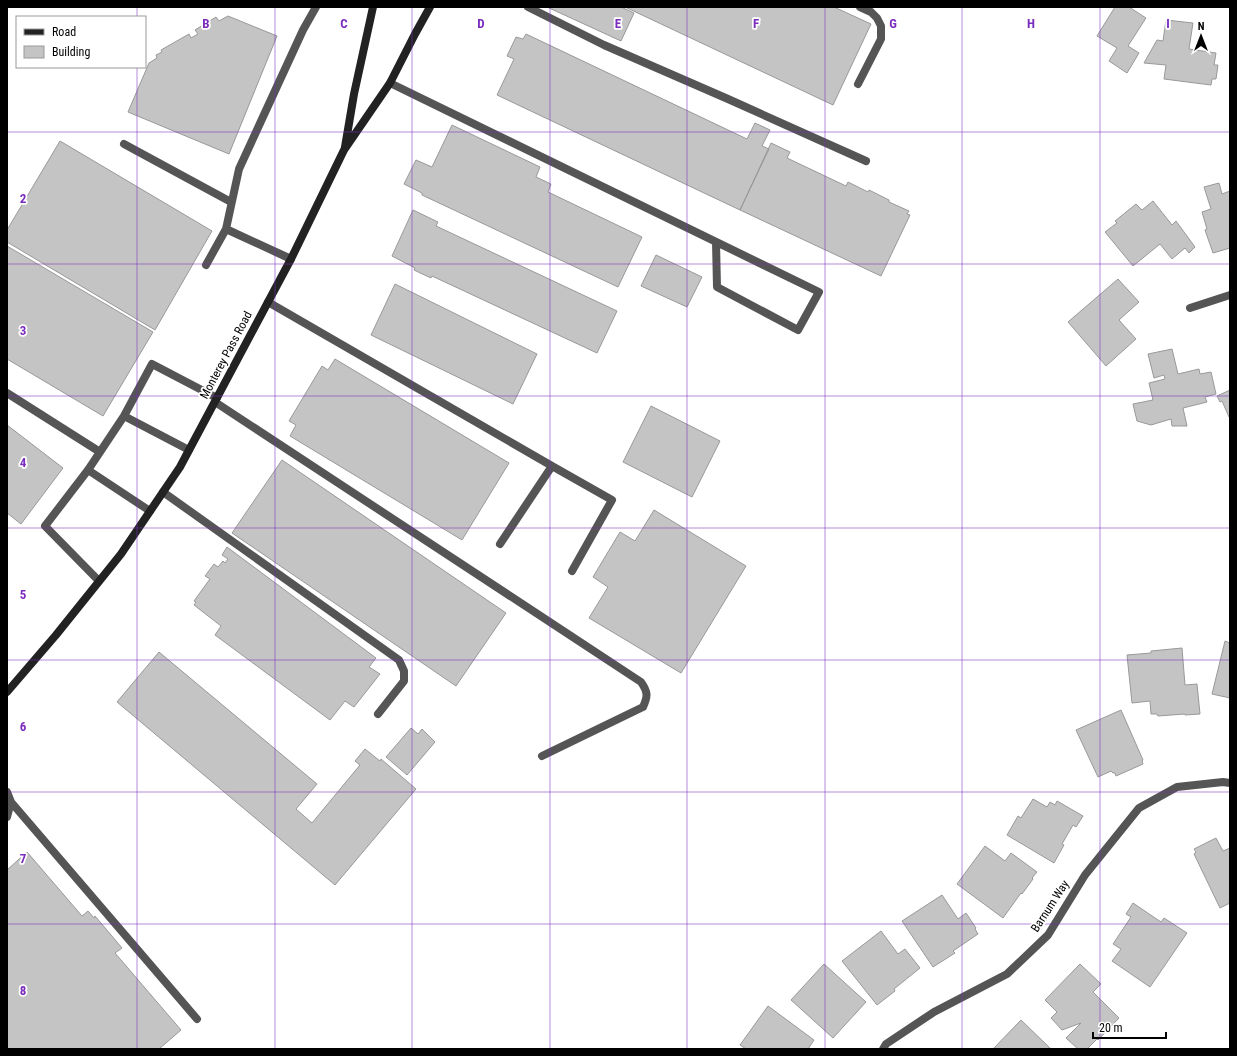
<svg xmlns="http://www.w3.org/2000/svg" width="1237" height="1056" viewBox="0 0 1237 1056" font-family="'Roboto Condensed',sans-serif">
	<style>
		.building { fill: #c4c4c4; stroke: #999 }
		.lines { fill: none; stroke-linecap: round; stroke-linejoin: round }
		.service { stroke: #555; stroke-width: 8 }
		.minor { stroke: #555; stroke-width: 8 }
		.secondary { stroke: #222; stroke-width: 8 }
		.grid { fill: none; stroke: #7b2cbf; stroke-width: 1; stroke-opacity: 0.55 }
		.labels { text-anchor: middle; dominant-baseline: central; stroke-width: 3.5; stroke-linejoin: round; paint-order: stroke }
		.street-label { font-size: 12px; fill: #000; stroke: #fff }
		.grid-label { font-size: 13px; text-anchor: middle; font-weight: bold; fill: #7b2cbf; stroke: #fff; stroke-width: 3.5; stroke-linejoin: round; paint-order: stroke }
	</style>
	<rect width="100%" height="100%" fill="#fff"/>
	<path class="building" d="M547,7H621L634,13L621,41Z
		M625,7H834L871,24L833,105Z
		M1115,7H1129L1146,18L1128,46L1139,53L1127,73L1109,61L1117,48L1097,36Z
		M228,16L277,36L229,154L128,112L149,63L157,58L156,55L162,52L161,50L189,34L191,38L198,34L195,30L216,17L219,21Z
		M1166,20L1193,23L1189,49L1216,53L1214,65H1218L1216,79H1212L1211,85L1164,79L1166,65L1144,63L1157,40L1163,41Z
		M526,34L747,139L755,123L770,130L762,146L769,149L740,210L497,95L514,59L507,56L516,37L523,39Z
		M452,125L540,167L536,177L551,184L548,192L642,237L618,287L422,195V193L404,184L416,160L432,167Z
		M60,141L212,231L155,330L7,242V230Z
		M771,143L790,152L787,158L846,186L848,182L868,192L869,190L889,200V202L909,211L907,214L910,215L881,276L740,210Z
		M1219,183L1222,194L1230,191V248L1213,253L1205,230L1207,229L1202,212L1211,209L1204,187Z
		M1153,201L1172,225L1176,221L1195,247L1189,253L1185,248L1172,259L1160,244L1133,266L1105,232L1117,223L1115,221L1136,204L1142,210Z
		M413,210L438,222L436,226L617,311L597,353L432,276L431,278L414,270L415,268L392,256Z
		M7,246L153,332L103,416L7,359Z
		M656,255L702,277L687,307L641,286Z
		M1118,279L1139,302L1119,320L1136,339L1106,366L1068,322Z
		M395,284L537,354L513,404L371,335Z
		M1172,349L1178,374L1199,369L1200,374L1211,372L1216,394L1205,397L1207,402L1183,408L1187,426H1172L1171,419L1151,425L1137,421L1133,404L1153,400L1149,383L1165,379L1164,375L1154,378L1148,354Z
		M335,359L509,463L462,540L290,436L296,425L289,421L322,366L328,370Z
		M1230,390V417H1229L1222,401L1220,402L1217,396Z
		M651,406L720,441L692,497L623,462Z
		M7,425L63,468L21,524L7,513Z
		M282,460L506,613L456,686L232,533Z
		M654,510L746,566L681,673L589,618L608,587L593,577L620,532L635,541Z
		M227,547L376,658L369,667L380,674L354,707L345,701L330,720L215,635L221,626L194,605L196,602L194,601L210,579L205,576L214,564L218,567L223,561L225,563L228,559L222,555Z
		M1225,641L1230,643V698L1212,694Z
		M1182,648L1185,685L1197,684L1200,714L1185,715V714L1158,716L1157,714H1151L1150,701L1132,703L1127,655L1151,653V651Z
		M159,652L317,784L296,809L312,823L360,765L355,761L365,749L380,761L381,759L416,789L335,885L117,702Z
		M1121,710L1143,760L1142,761L1143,764L1116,776L1115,773H1113L1111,771L1098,777L1076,730Z
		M411,728L418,734L422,729L435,742L407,775L386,757Z
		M1033,799L1047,807L1050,802L1055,805L1057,801L1083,816L1076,827L1073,825L1062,844L1064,845L1054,863L1007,835L1018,816L1021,818Z
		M1216,838L1223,851L1230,848V903L1220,908L1194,854L1196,852L1194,849Z
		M985,846L1005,861L1011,853L1037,872L1032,878L1033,879L1022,894L1021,893L1003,918L957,884Z
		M27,852L82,916L88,911L94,918L95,916L122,948L115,953L181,1030L159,1049H7V870Z
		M942,895L958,919L966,913L976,928L975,929L978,934L953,951L955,953L933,967L902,921Z
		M1133,903L1161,922L1164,918L1187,933L1150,987L1112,961L1121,949L1113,944L1131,917L1126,914Z
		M881,931L898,954L905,949L920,968L894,989L895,991L877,1005L842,961Z
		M824,964L866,1002L833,1038L791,1000Z
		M1080,964L1101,984L1093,992L1119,1018L1098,1040L1097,1039L1087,1049H1078L1066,1038L1081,1023L1062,1030L1051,1018L1057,1012L1045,1000Z
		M768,1006L814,1040L808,1049H746L740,1045Z
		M1021,1020L1051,1049H993Z"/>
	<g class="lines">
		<path class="service" d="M528,7L604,45L728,99L866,161
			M390,83L819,292L798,330L717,287L716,242
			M858,84L881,39V26L877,18L871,12L860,7
			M124,144L231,202
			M291,259L226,229L239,169L303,30L316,7
			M206,265L226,229
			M268,302L552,466
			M7,393L100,452
			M215,402L641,682C648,692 648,696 643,707L542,756
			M124,416L189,450
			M88,470L150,511
			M163,492L399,660L404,671V681L378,714
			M500,544L552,466L612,500L572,571
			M99,581L45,526L88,470L124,416L152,364L217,398
			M7,792L11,802L7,817
			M11,802L197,1019"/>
		<path class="minor" d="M1190,308L1230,295
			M883,1049L886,1044L934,1012L1007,974L1048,935L1085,875L1139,808L1177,787L1223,782L1230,783"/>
		<path class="secondary" d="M345,147L354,94L373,7
			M7,692L56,635L121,554L180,467L291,259L344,150L390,83L415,34L430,7"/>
	</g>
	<path class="grid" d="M137,7V17M275,7V1049M412,7V1049M550,7V1049M687,7V1049M825,7V1049M962,7V1049M1100,7V1049M137,67V1049M7,132H1230M7,264H1230M7,396H1230M7,528H1230M7,660H1230M7,792H1230M7,924H1230"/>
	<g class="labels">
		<g class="street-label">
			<text transform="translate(226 355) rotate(-62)">Monterey Pass Road</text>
			<text transform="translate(1050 906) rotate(-57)">Barnum Way</text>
		</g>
	</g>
	<g class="grid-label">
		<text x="206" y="28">B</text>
		<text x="344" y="28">C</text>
		<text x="481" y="28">D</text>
		<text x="618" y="28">E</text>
		<text x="756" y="28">F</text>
		<text x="893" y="28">G</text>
		<text x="1031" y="28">H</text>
		<text x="1168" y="28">I</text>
		<text x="23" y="203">2</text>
		<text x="23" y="335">3</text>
		<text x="23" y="467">4</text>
		<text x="23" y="599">5</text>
		<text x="23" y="731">6</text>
		<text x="23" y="863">7</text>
		<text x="23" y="995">8</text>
	</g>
	<rect width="1237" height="1056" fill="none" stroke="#000000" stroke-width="16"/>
	<rect x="16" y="16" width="130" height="52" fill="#ffffff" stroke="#999999"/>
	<rect x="24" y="29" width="20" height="6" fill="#222222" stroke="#999999"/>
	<text x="52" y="36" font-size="12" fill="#000000">Road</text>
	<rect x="24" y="46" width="20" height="12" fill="#c4c4c4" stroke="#999999"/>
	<text x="52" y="56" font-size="12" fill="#000000">Building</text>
	<g transform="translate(1201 36)" stroke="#ffffff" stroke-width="3" paint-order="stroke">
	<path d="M0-3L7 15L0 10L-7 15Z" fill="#000000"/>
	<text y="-6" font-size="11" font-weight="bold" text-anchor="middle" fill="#000000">N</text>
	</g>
	<path d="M1093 1032v6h73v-6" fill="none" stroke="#000000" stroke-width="2"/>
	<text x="1099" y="1032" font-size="12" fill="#000000" stroke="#ffffff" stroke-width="3" paint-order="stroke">20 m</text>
</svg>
